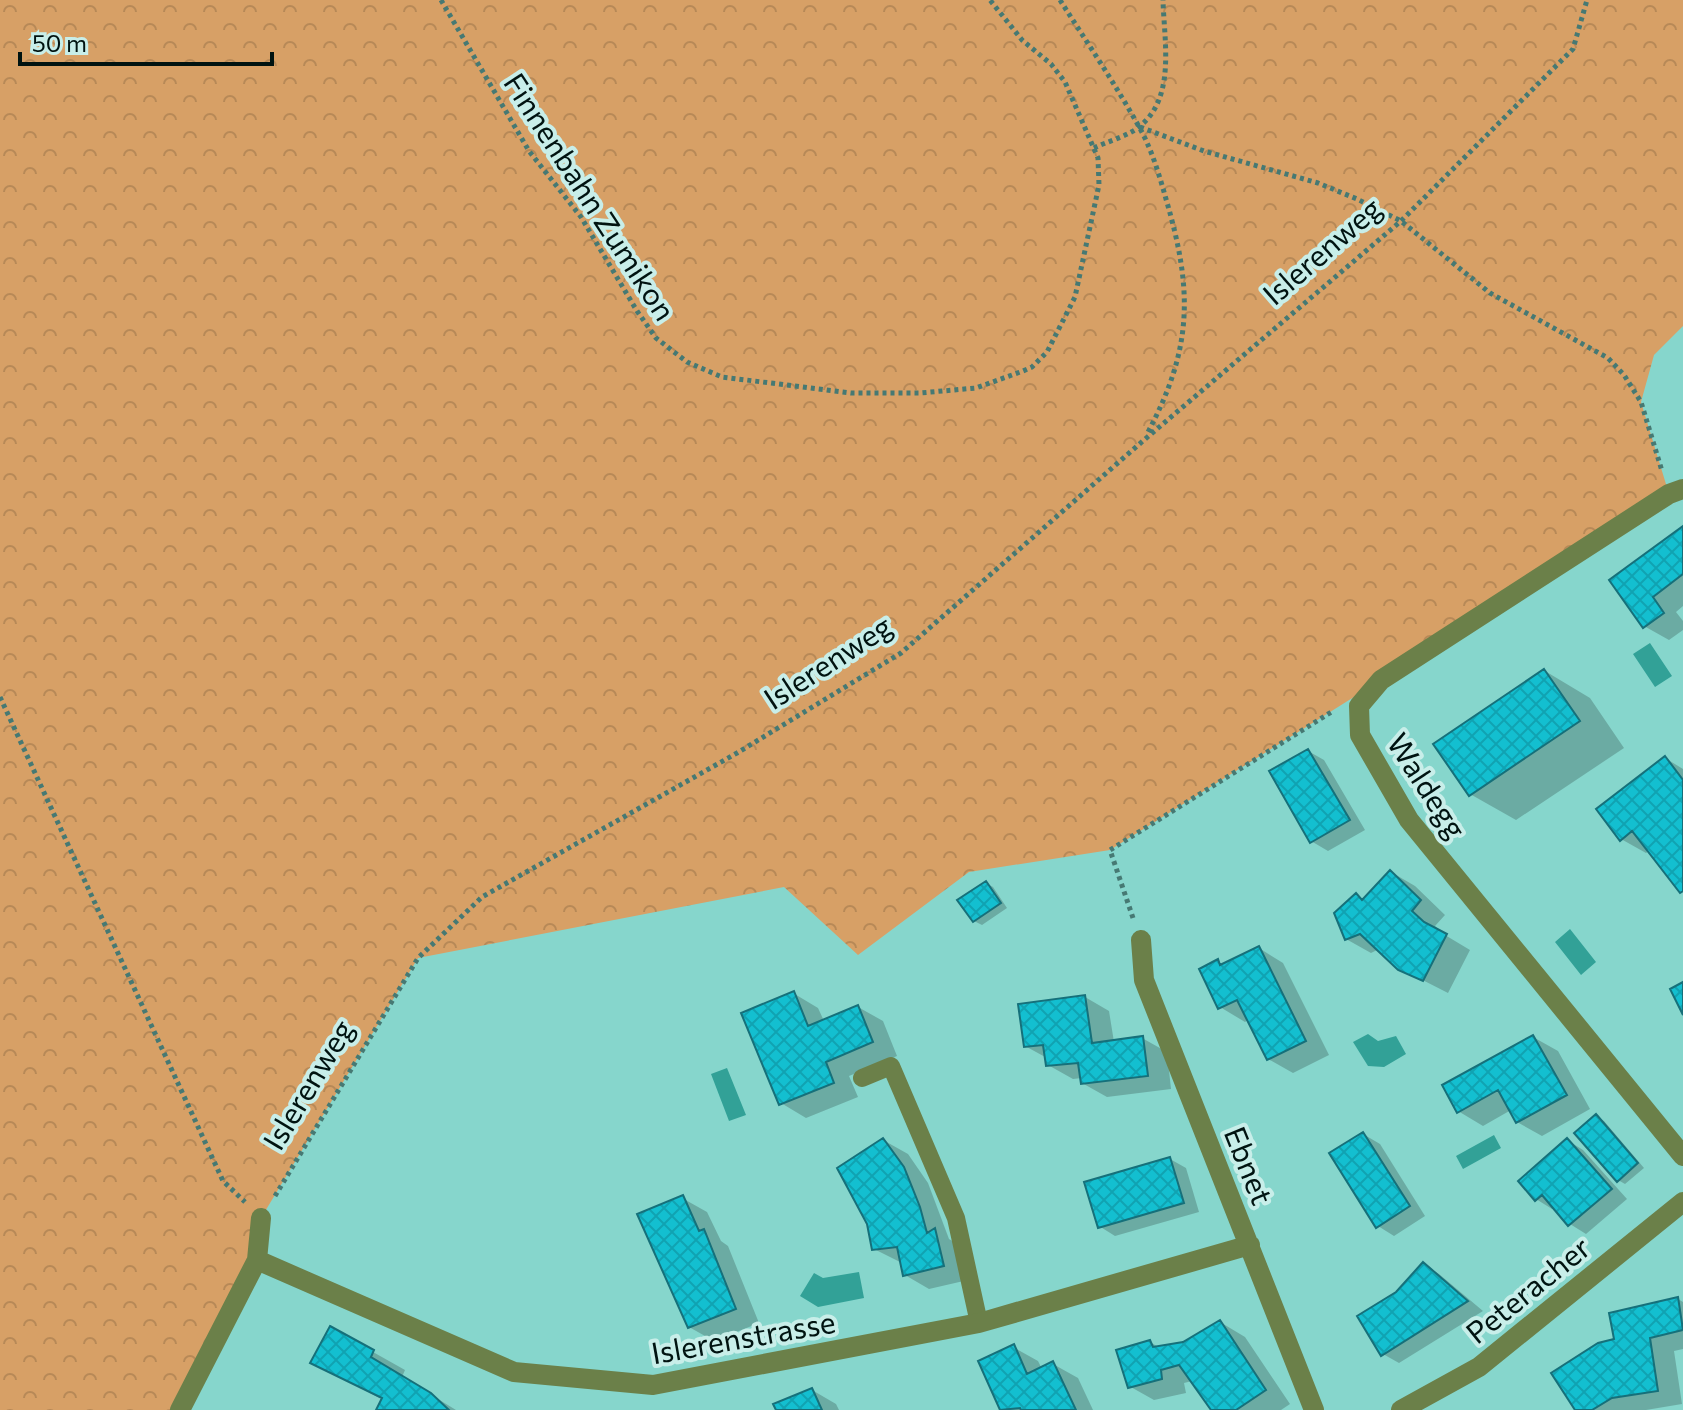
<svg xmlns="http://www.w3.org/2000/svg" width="1683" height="1410" viewBox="0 0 1683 1410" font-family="Commissioner,sans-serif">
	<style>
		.forest { fill: url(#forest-crowns) }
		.water { fill: #32a197 }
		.shadow { fill: #0003 }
		.building { fill: url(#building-cross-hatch); stroke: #16707a; stroke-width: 2 }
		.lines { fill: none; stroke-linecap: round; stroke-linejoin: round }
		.path { stroke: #467973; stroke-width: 5; stroke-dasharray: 4 4; stroke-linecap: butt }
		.service { stroke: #6b8049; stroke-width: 18 }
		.minor { stroke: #6b8049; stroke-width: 20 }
		.labels { text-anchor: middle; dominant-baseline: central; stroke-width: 8; stroke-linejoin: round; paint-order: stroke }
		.street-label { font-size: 30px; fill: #001311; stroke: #c8eee9 }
	</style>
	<defs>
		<pattern id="forest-crowns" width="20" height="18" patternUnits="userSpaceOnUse" patternTransform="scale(2)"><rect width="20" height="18" fill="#d7a066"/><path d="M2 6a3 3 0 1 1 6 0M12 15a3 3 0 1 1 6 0" fill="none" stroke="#b78957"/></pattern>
		<pattern id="building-cross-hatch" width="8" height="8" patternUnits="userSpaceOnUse" patternTransform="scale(2)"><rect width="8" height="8" fill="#13bfd0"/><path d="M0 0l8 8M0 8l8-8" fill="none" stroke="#10a3b2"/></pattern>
	</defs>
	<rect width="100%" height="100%" fill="#86d6cc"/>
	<path class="forest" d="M0,0H1683V326L1654,355L1641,402L1669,494L1381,680L1110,850L969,872L858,955L784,887L418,958L261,1218L257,1260L180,1410H0Z"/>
	<path class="water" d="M1650,643L1672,676L1655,687L1633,654Z
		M1570,929L1596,962L1581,975L1555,942Z
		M1368,1034L1378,1041L1396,1036L1406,1054L1384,1067L1368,1066L1353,1042Z
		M727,1068L746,1115L729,1121L711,1074Z
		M1494,1135L1501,1148L1463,1169L1456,1156Z
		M859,1272L864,1298L818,1307L800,1296L814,1273L823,1278Z"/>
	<path class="shadow" d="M1683,529V606L1676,612L1683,621V630L1669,640L1644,626L1611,580Z
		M1545,671L1590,698L1624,748L1516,820L1470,794Z
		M1308,751L1324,760L1365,830L1328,851L1311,841Z
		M1665,758L1683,769V892L1650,850L1646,853L1621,839Z
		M1391,872L1415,886L1445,915L1435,926L1445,935L1470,950L1448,993L1399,968L1379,949L1371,953L1346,939L1356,896L1364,900Z
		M986,883L993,887L1007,908L982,925L974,921Z
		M1259,948L1283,963L1329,1055L1293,1073L1268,1059L1249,1019L1245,1022L1220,1007L1218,962L1224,965Z
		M793,993L818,1008L824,1021L858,1007L883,1021L897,1056L849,1076L858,1097L806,1118L781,1103Z
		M1085,997L1109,1011L1114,1042L1142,1038L1167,1052L1171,1089L1107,1097L1082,1083V1078L1073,1079L1048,1065L1047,1058L1025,1046Z
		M1533,1037L1558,1051L1590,1109L1542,1136L1517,1122L1511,1110L1483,1126L1458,1111Z
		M1596,1117L1604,1121L1644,1168L1625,1184L1618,1180Z
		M1363,1134L1380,1144L1425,1216L1394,1236L1378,1226Z
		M883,1140L908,1154L928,1183L949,1239L959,1245L968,1280L929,1289L905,1275L902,1263L874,1249Z
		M1567,1140L1583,1150L1627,1199L1586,1234L1570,1224L1555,1207L1552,1209L1536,1199Z
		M1170,1159L1186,1168L1199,1212L1115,1236L1099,1226Z
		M682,1198L707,1212L721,1241L728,1246L759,1323L714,1341L689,1327Z
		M1423,1264L1439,1274L1483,1311L1399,1363L1383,1354L1397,1294Z
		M1678,1299L1683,1302V1349L1674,1351L1682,1404L1646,1410H1577L1616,1341Z
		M1220,1322L1245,1337L1290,1404L1281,1410H1213L1192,1381L1184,1383L1186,1393L1154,1400L1129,1386L1150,1342L1160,1348L1184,1344Z
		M1013,1347L1038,1361L1042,1369L1053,1364L1078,1378L1093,1410H1003L981,1362Z
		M373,1352L405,1370L402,1377L456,1410H378L383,1400L313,1362Z
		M812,1390L836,1404L839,1410H778Z"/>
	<path class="building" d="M1683,526V574L1653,597L1664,613L1643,628L1609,580Z
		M1544,669L1580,721L1469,796L1433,744Z
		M1308,749L1350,820L1310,843L1269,771Z
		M1665,756L1683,780V891L1680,893L1632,831L1620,841L1596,809Z
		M1390,870L1421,900L1412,911L1424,922L1447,934L1423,981L1398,970L1360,934L1345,940L1334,913L1356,893L1362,900Z
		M986,881L1001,903L973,922L957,900Z
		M1259,946L1306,1041L1267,1060L1237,1000L1218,1009L1199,969L1218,959L1220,965Z
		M1683,982V1015L1670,989Z
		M794,991L808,1026L858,1005L873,1042L826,1062L834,1083L779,1105L741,1013Z
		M1085,995L1092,1043L1143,1036L1148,1076L1081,1084L1078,1063L1046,1066L1043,1045L1024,1047L1018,1004Z
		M1533,1035L1567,1095L1516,1123L1498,1090L1457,1113L1442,1085Z
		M1596,1114L1638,1163L1617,1182L1574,1133Z
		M1363,1132L1410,1206L1376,1228L1329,1153Z
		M883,1138L904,1167L920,1207L927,1233L935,1228L944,1266L903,1276L897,1247L872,1250L867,1224L837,1168Z
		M1567,1138L1612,1189L1568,1226L1542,1195L1535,1201L1518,1181Z
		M1170,1157L1184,1203L1098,1228L1084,1182Z
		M683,1195L699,1231L704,1229L736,1309L688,1328L637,1214Z
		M1423,1262L1468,1301L1381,1356L1357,1316L1396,1292Z
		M1678,1297L1683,1330L1650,1338L1658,1391L1612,1398L1592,1410H1575L1551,1373L1598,1343L1614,1339L1609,1313Z
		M1220,1320L1266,1390L1236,1410H1211L1179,1365L1161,1370L1162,1379L1128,1388L1116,1350L1150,1340L1153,1347L1183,1342Z
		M330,1326L374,1350L371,1357L431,1393L449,1410H376L382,1398L310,1363Z
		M1014,1344L1027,1374L1053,1361L1076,1410H1021L1020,1408L1000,1410L978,1361Z
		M812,1388L822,1410H776L773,1404Z"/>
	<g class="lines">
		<path class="path" d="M441,0L529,151L581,217L637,311L656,338L687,362L722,377L851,393H920L976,388L1023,371L1032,367L1047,352L1075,297L1099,185L1098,158L1065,82L1051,64L1022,40L990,0
			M1060,0C1086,41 1114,82 1138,125C1151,147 1159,174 1166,199C1193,291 1193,348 1147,434
			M1140,127L1204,151L1318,183L1357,199L1401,221L1490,293L1608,358L1624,375L1641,402L1662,471
			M1094,148C1108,141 1129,136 1140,126C1176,97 1164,41 1163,0
			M0,697L223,1181L245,1202
			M1133,918L1110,850L1333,711
			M275,1196L418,958L482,897L737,753L901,653L1144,440L1401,221L1573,49L1587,0"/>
		<path class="service" d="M862,1078L891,1066L956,1218L979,1323"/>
		<path class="minor" d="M1683,489L1669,494L1381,680L1359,706L1360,735L1409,820L1683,1156
			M1141,940L1144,980L1314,1410
			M257,1260L514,1372L653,1385L979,1323L1250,1245
			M180,1410L257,1260L261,1218
			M1401,1410L1479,1367L1683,1202"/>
	</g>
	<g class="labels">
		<g class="street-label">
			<text transform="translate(591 196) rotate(57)">Finnenbahn Zumikon</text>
			<text transform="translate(1321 250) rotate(-41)">Islerenweg</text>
			<text transform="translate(827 661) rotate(-33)">Islerenweg</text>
			<text transform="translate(1428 785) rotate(57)">Waldegg</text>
			<text transform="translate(307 1084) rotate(-59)">Islerenweg</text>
			<text transform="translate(1250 1165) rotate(68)">Ebnet</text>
			<text transform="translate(1527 1289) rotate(-39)">Peteracher</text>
			<text transform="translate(743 1336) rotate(-10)">Islerenstrasse</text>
		</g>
	</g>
	<path d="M20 52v12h252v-12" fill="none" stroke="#001311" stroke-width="4"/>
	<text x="32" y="52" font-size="24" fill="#001311" stroke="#c8eee9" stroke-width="6" paint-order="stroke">50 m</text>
</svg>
